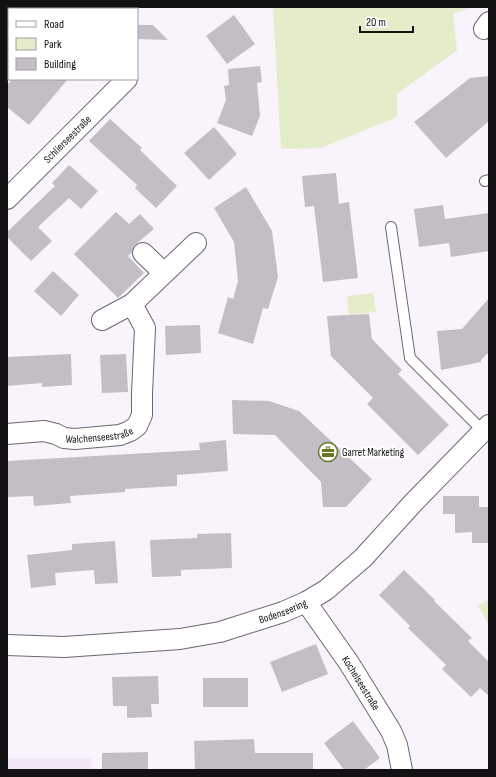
<svg xmlns="http://www.w3.org/2000/svg" width="496" height="777" viewBox="0 0 496 777" font-family="'Sofia Sans Condensed',sans-serif">
	<style>
		.built { fill: #f1e7f6 }
		.green { fill: #e4ecca }
		.building { fill: #c3bec6 }
		.lines { fill: none; stroke-linecap: round; stroke-linejoin: round }
		.lane-casing { stroke: #6c676f; stroke-width: 12 }
		.street-casing { stroke: #6c676f; stroke-width: 22 }
		.lane { stroke: #fff; stroke-width: 10 }
		.street { stroke: #fff; stroke-width: 20 }
		.labels { text-anchor: middle; dominant-baseline: central; stroke-width: 4; stroke-linejoin: round; paint-order: stroke }
		.street-label { font-size: 11px; fill: #131114; stroke: #fff }
		.poi-label { font-size: 11px; fill: #131114; stroke: #fff; text-anchor: start }
	</style>
	<rect width="100%" height="100%" fill="#f9f3fc"/>
	<path class="built" d="M7,758H91V770H7Z"/>
	<path class="green" d="M273,7H472L453,14L457,50L397,94V117L321,148L281,149Z
		M373,293L376,312L349,315L347,296Z
		M489,600V626L478,605Z"/>
	<path class="building" d="M234,15L255,44L227,64L206,36Z
		M137,25H153L168,40L137,39Z
		M260,66L262,82L257,83L260,116L252,136L217,123L226,100L224,86L229,85L228,69Z
		M489,76V121L446,158L414,122L470,78Z
		M12,79H68L29,125L7,107V85Z
		M110,119L142,148L140,150L177,186L156,208L135,188L137,185L89,141Z
		M214,127L237,154L209,180L184,153Z
		M69,165L98,191L81,209L69,198L38,227L52,241L31,261L7,237V232L55,186L52,183Z
		M336,173L339,204L349,202L358,278L323,282L314,206L305,207L302,176Z
		M246,187L272,231L278,277L268,309L263,308L253,344L218,333L228,297L233,299L238,281L234,242L214,208Z
		M443,205L445,219L489,213V251L451,257L449,243L419,247L414,209Z
		M116,212L129,224L140,214L154,229L135,245L132,252L128,256L144,273L118,298L74,254Z
		M53,271L79,295L61,316L34,291Z
		M489,298V352L481,360V362L441,370L437,331L462,329Z
		M369,314L372,339L402,370L398,374L449,425L418,455L367,404L373,398L331,356L327,316Z
		M200,325L201,353L166,355L165,326Z
		M71,354L72,385L42,387V383L7,386V357Z
		M126,354L128,392L102,393L100,355Z
		M232,400L269,401L299,411L372,479L346,507H323L321,482L275,435L233,434Z
		M226,440L228,471L177,475V486L125,489V492L70,496L71,503L34,506L33,496L7,497V461L200,450L199,443Z
		M443,496H479V507H489V543H472V532L455,533V514H443Z
		M231,533L232,568L181,570V576L152,577L150,540L197,538V534Z
		M115,541L118,583L95,584L94,570L55,573L56,585L31,588L27,555L72,550V544Z
		M404,570L435,600L434,601L472,638L468,641L489,662V696L480,688L471,697L442,669L446,665L408,628L410,626L379,595Z
		M316,644L328,674L282,692L270,662Z
		M158,676L159,704H151L152,717L127,718V706H113L112,677Z
		M203,678H248V707H203Z
		M353,721L380,758L364,770H344L324,743Z
		M254,739L255,753H313V770H276V769L195,770L194,741Z
		M148,752V770H102V753Z"/>
	<g class="lines">
		<g class="lane-casing">
			<path id="lane" d="M485,181L489,180
				M391,227L410,358L483,431"/>
		</g>
		<g class="street-casing">
			<g id="street">
				<path d="M484,29L489,22"/>
				<path id="s1" d="M7,199L127,79"/>
				<path d="M143,253L164,273"/>
				<path d="M102,320L132,304L196,243"/>
				<path id="s2" d="M7,434L44,431L56,434L64,438L75,439L120,435L130,431L137,426L142,415V393L145,328L132,304"/>
				<path id="s3" d="M306,602L349,663L391,731L397,745L402,770"/>
				<path id="s4" d="M7,645L64,647L180,639L220,632L283,612L306,602L326,590L363,558L413,503L489,425"/>
			</g>
		</g>
		<use href="#lane" class="lane"/>
		<use href="#street" class="street"/>
	</g>
	<defs>
		<g id="office-ring" transform="scale(1)"><circle r="9.5" fill="#fff" stroke="#697622" stroke-width="1.5"/><path d="M-6-3h4V-5.5h4V-3h4V5H-6ZM-1-4.5V-3h2v-1.5ZM-6 0V1H6V0Z" fill="#697622"/></g>
	</defs>
	<g fill-rule="evenodd">
		<use href="#office-ring" x="328" y="452"/>
	</g>
	<g class="labels">
		<g class="street-label">
			<text stroke="none"><textPath href="#s1" startOffset="85">Schlierseestraße</textPath></text>
			<text stroke="none"><textPath href="#s2" startOffset="94">Walchenseestraße</textPath></text>
			<text stroke="none"><textPath href="#s4" startOffset="280">Bodenseering</textPath></text>
			<text stroke="none"><textPath href="#s3" startOffset="98">Kochelseestraße</textPath></text>
		</g>
		<g class="poi-label">
			<text x="342" y="452">Garret Marketing</text>
		</g>
	</g>
	<rect width="496" height="777" fill="none" stroke="#131114" stroke-width="16"/>
	<rect x="8" y="8" width="130" height="72" fill="#ffffff" stroke="#a1a0a1"/>
	<rect x="16" y="21" width="20" height="6" fill="#ffffff" stroke="#a1a0a1"/>
	<text x="44" y="28" font-size="12" fill="#131114">Road</text>
	<rect x="16" y="38" width="20" height="12" fill="#e4ecca" stroke="#a1a0a1"/>
	<text x="44" y="48" font-size="12" fill="#131114">Park</text>
	<rect x="16" y="58" width="20" height="12" fill="#c3bec6" stroke="#a1a0a1"/>
	<text x="44" y="68" font-size="12" fill="#131114">Building</text>
	<path d="M360 26v6h53v-6" fill="none" stroke="#131114" stroke-width="2"/>
	<text x="366" y="26" font-size="12" fill="#131114" stroke="#ffffff" stroke-width="3" paint-order="stroke">20 m</text>
</svg>
